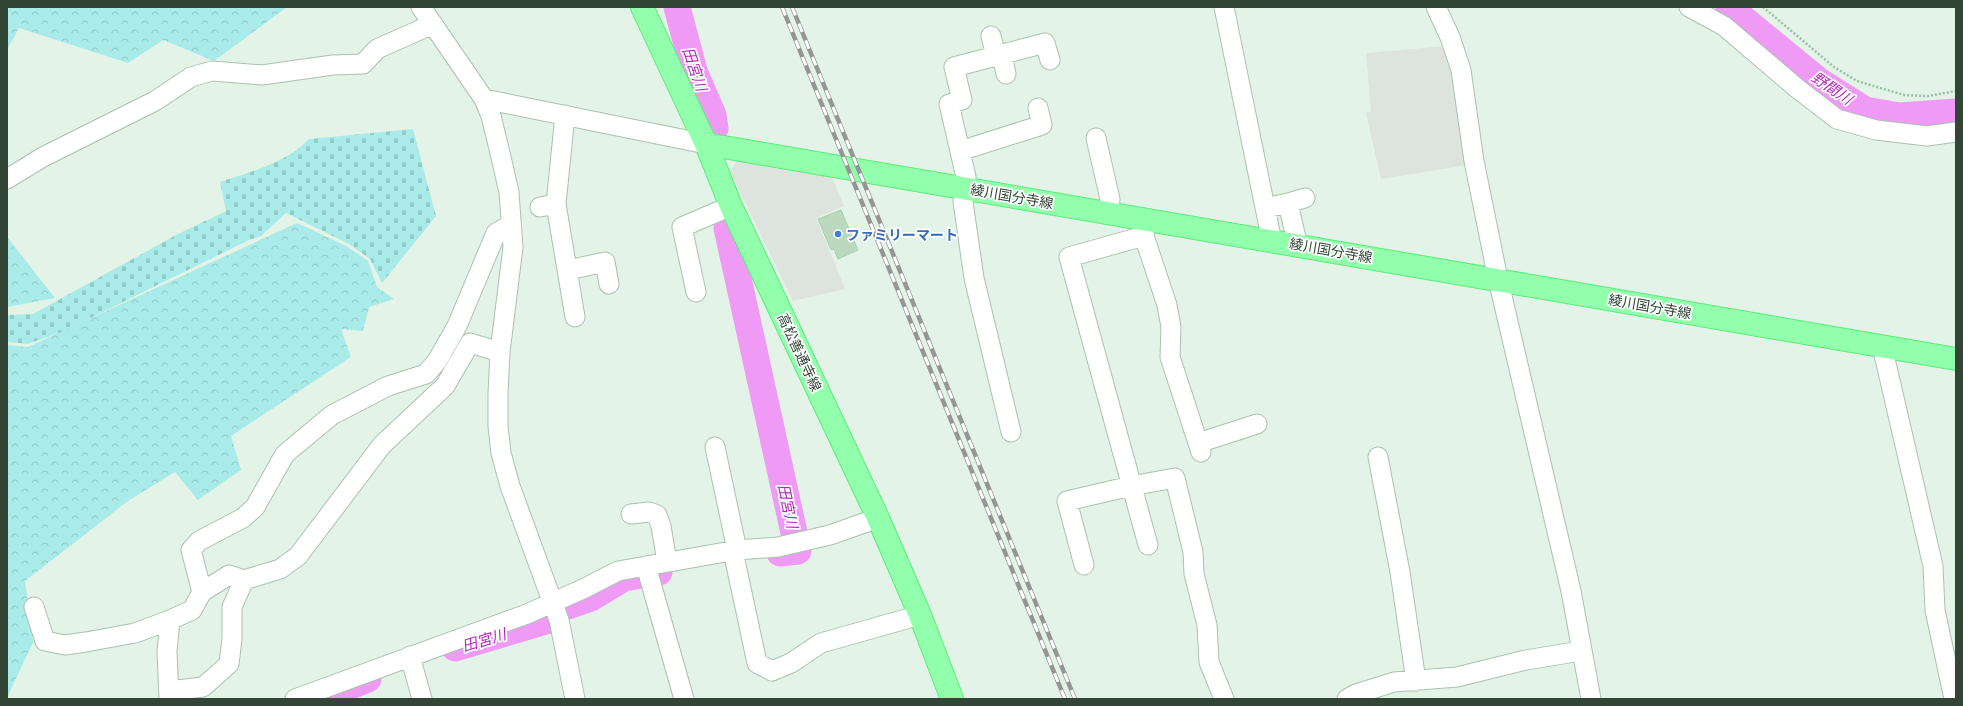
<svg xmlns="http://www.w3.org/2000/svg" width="1963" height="706" viewBox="0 0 1963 706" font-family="Inter,'Noto Sans JP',sans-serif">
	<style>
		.forest { fill: url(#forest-crowns) }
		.cemetery { fill: url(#cemetery-stones) }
		.parking { fill: #dde3dd }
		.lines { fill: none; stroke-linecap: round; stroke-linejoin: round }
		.river { stroke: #ef9bf5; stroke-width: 27 }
		.building { fill: #bbd9bf; stroke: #abd1b0 }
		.minor-casing { stroke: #a9c2ae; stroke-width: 21 }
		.major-casing { stroke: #59ec79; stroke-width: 24 }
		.path { stroke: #96c29d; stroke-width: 2.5; stroke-dasharray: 2 2; stroke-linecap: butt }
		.minor { stroke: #fff; stroke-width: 19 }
		.major { stroke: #91ffab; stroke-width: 22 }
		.rail-casing { stroke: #959595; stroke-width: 4.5 }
		.rail { stroke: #fff; stroke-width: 3; stroke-dasharray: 9; stroke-linecap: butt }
		.shop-dot { fill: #3f7fe0; stroke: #fff; stroke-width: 1.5 }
		.labels { text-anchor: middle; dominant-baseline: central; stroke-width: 3.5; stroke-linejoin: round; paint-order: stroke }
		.street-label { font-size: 14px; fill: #334636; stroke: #fff }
		.shop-label { font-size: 14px; font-weight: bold; fill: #366cbe; stroke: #fff; text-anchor: start }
		.water-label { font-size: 15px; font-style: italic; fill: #b025b9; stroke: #fff }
	</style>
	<defs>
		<pattern id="forest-crowns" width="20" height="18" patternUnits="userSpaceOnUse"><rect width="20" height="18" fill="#a9ebe9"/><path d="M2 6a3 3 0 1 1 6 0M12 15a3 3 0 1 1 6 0" fill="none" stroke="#92cbc8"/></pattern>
		<pattern id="cemetery-stones" width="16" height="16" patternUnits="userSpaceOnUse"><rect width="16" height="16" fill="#a9ebe9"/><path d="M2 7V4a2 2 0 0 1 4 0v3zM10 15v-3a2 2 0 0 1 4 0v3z" fill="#92cbc8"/></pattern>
	</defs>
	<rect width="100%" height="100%" fill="#e4f3e7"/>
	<path class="forest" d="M7,7H287L214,61L163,40L128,63L19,28L7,50Z
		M297,223L346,246L368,261L377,287L394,299L369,307L363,331L341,329L351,357L231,436L241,470L198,500L175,472L128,501L25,581L33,642L7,698V345L28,347Z
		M7,237L55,298L7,307Z"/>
	<path class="cemetery" d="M413,129L436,216L382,283L370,259L349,244L286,213L261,236L249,240L62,332L27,344L7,342V315L33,314L176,235L226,211L220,182C250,172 286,163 309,139Z"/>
	<path class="parking" d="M1447,46L1468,165L1381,179L1366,113L1371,111L1366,53Z
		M740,157L831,175L844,206L816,218L845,289L793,301L730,171Z"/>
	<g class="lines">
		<path class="river" d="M677,7L694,71L713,115L715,129
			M1729,7L1819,81L1865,110L1899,116L1956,112
			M727,228L798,551L780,553
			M568,606L591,598L624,578L659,572
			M455,648L549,620
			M329,699L338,691L368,679"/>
	</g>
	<path class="building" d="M841,210L858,250L838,259L834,249L831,250L818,219Z"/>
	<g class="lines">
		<g class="minor-casing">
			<path id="minor" d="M421,7L484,99L491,116L500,153L509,192L513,247L500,352L498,394V426L501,453L510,486L559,620L575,699
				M1224,7L1270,232V240
				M1436,7L1450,37L1461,70L1474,161L1498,279L1571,591L1591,699
				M1689,7L1724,26L1798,89L1837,119L1876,130L1927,136L1956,132
				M991,36L996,56
				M1002,55L1006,74
				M484,99L706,144
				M565,115L556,204L575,317
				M1096,138L1110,199L1109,212
				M960,151L1042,125L1038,108
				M7,179L43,157L155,101L191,77L212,71L262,75L333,65L363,64L377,49L433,24
				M1288,203L1305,198
				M540,207L556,204
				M1265,208L1288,203L1296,238L1295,244
				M1146,219L1144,236L1069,257L1148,545
				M1144,236L1167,305L1171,327L1170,357L1201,452
				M568,270L605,262L609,284
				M696,292L682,227L731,206
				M1882,346L1933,566L1935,610L1954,699
				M1011,432L974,278L963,202L966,177L949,104L962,100L954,67L1045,43L1050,60
				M1198,443L1257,424
				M715,447L737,550
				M1378,457L1400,572L1416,681
				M631,514L649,512L657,515L661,526L667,562
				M733,551L757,663L772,671L791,663L821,643L920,615
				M1084,565L1067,501L1131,486L1175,478L1193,552L1194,574L1207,625L1209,662L1224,699
				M646,566L684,699
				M202,592L229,575L244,580L280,569L298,556L382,445L445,386L470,343L500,352
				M34,607L45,641L65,645L86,642L135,633L170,620
				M410,656L422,699
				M169,691L203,687L229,664L232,639V607L244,580
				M169,699L167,651L170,620L192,610L202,592L191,550L199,541L243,518L255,507L285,454L332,415L388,386L426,374L437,361L457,326L496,233L510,225
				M295,699L527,614L585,588L618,571L737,550L778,547L830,535L878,518
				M1347,699L1356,694L1394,682L1457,677L1526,660L1581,651"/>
		</g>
		<g class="major-casing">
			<path id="major" d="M642,7L706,144L731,206L878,518L920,615L952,699
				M706,144L1956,359"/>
		</g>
		<path class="path" d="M1763,7L1834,67L1857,81L1904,95L1928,96L1956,91"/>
		<use href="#minor" class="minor"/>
		<use href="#major" class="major"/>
		<g class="rail-casing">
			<path id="rail" d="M782,7L1065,699
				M792,7L1075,699"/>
		</g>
		<use href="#rail" class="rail"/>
	</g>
	<circle class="shop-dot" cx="838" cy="234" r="4"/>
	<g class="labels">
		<g class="street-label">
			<text transform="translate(1012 196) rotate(10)">綾川国分寺線</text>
			<text transform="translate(1331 250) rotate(10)">綾川国分寺線</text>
			<text transform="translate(1650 306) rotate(10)">綾川国分寺線</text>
			<text transform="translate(800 352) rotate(65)">高松善通寺線</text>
		</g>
		<g class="shop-label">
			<text x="846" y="234">ファミリーマート</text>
		</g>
		<g class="water-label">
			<text transform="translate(695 69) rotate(71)">田宮川</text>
			<text transform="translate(1832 88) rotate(34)">野間川</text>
			<text transform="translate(788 506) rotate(78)">田宮川</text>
			<text transform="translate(484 640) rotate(-17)">田宮川</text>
		</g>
	</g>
	<rect width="1963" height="706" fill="none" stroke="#334636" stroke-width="16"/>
</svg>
